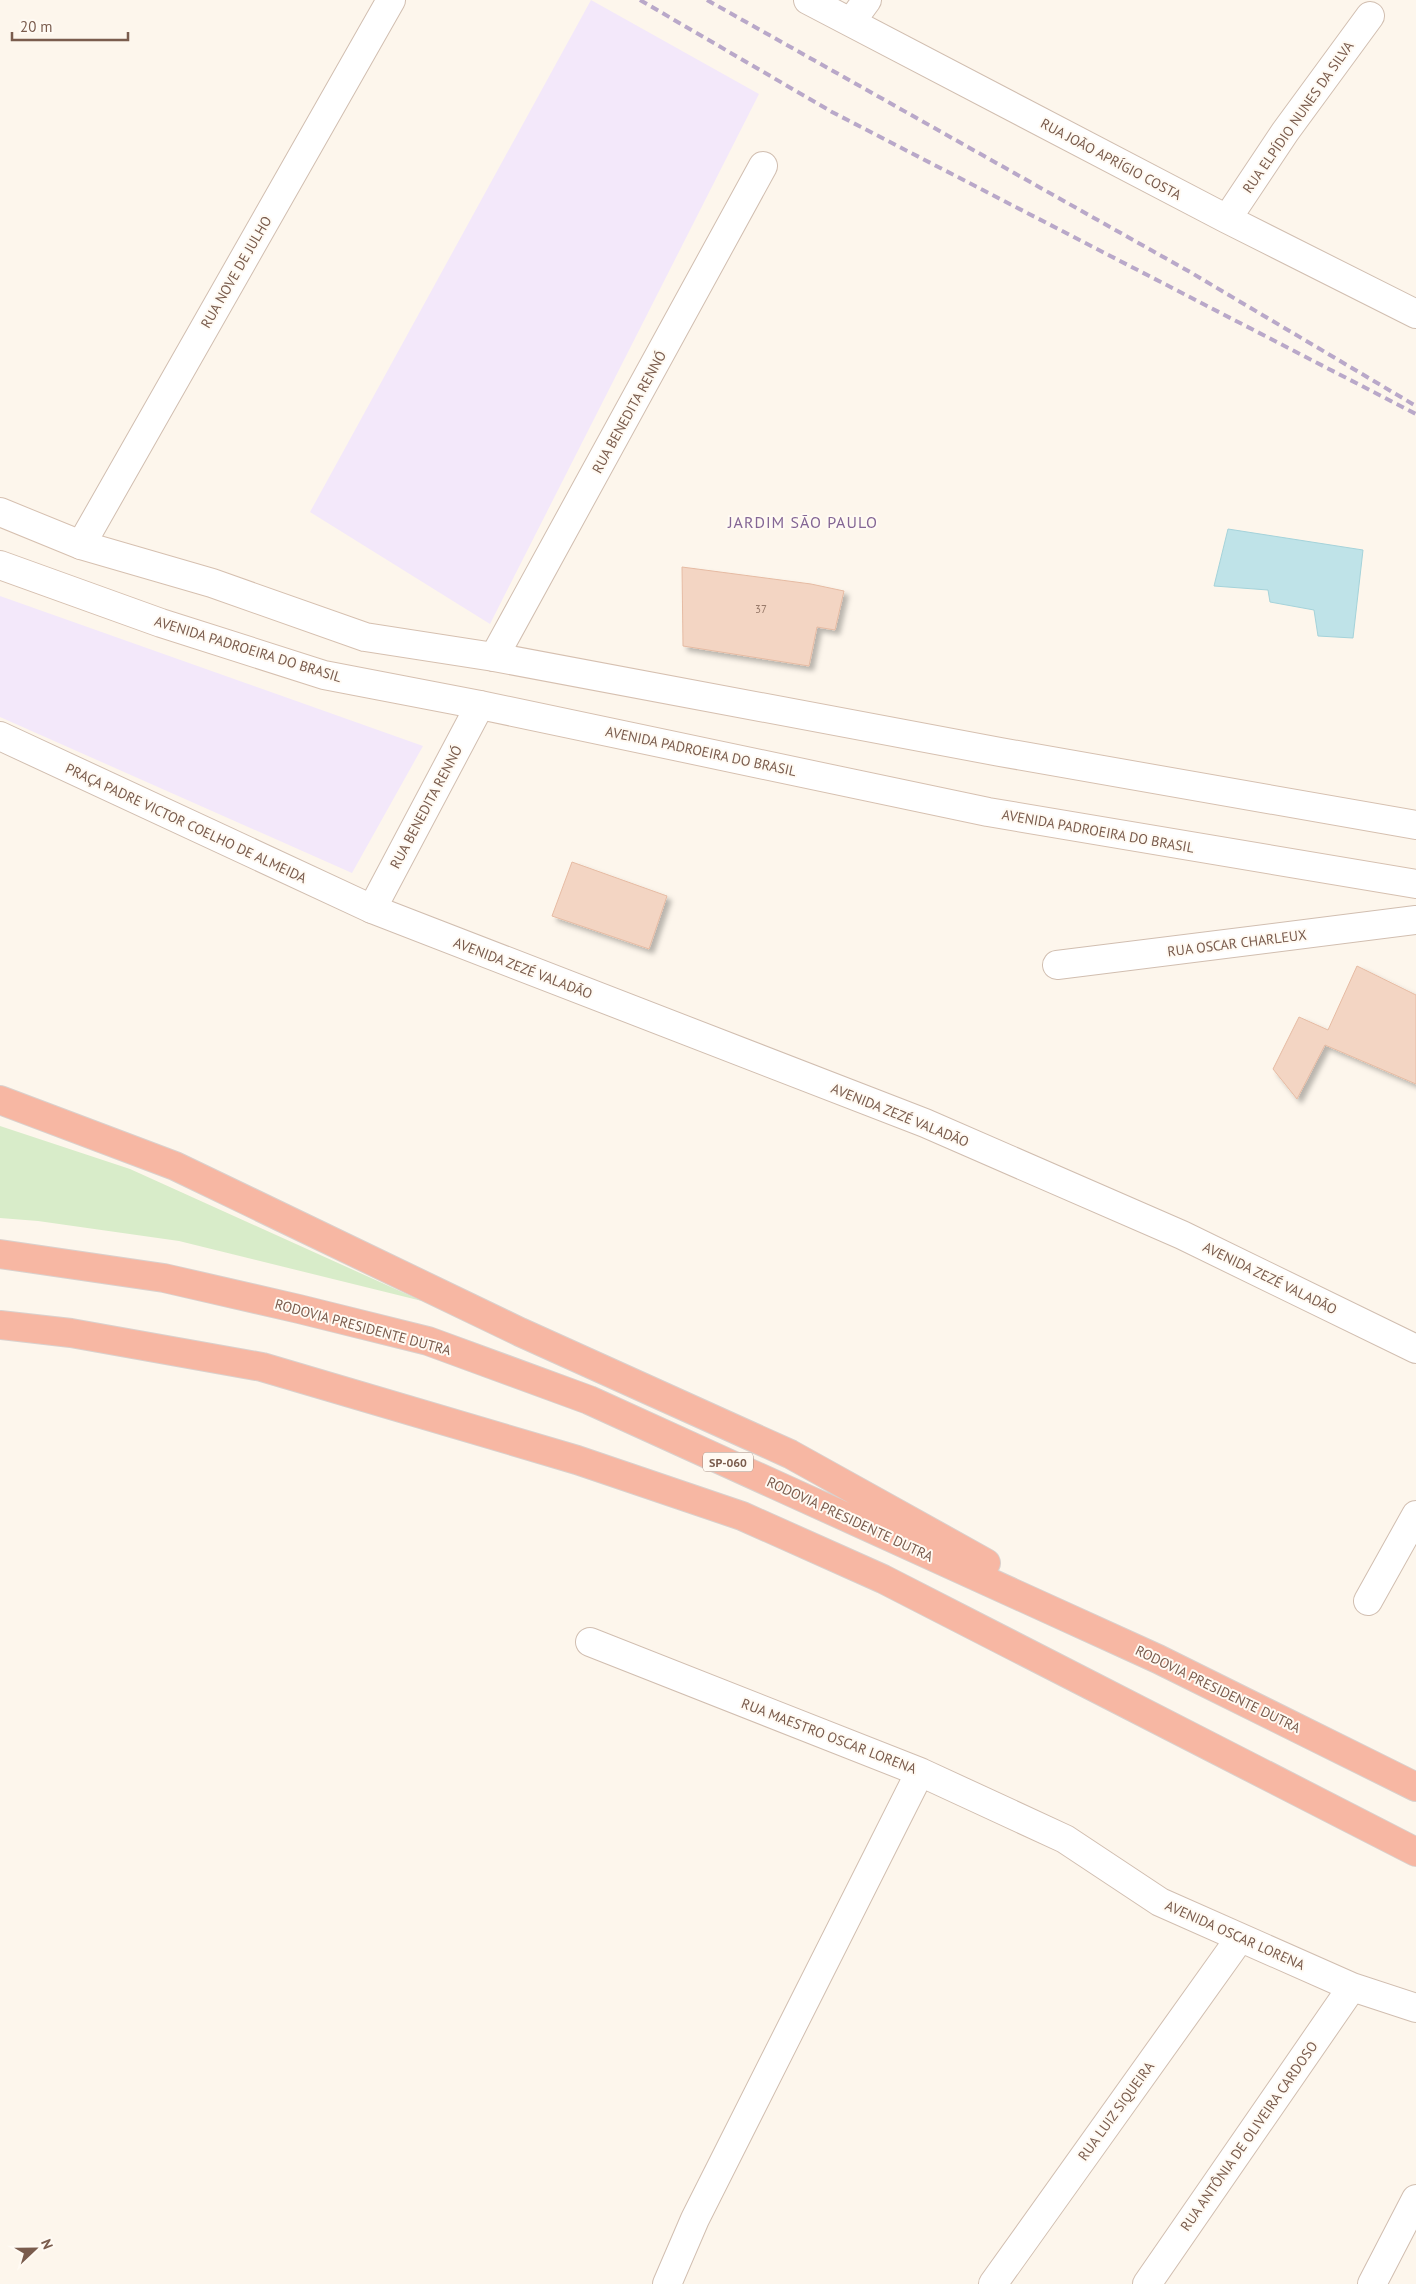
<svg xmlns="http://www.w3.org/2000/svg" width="1416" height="2284" viewBox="0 0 1416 2284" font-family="'PT Sans',sans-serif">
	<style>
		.education { fill: #f3e8fa }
		.green { fill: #d8ecc9 }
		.water { fill: #bfe3e8; stroke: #a5d3da }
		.building { fill: #f3d5c3; stroke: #e6bba3; filter: url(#shadow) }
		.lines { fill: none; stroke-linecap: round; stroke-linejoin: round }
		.minor-casing { stroke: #d1beb0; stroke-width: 30 }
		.tertiary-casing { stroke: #d1beb0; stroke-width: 30 }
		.secondary-casing { stroke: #d6c0b0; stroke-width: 30 }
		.motorway-casing { stroke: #dad1cd; stroke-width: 30 }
		.minor { stroke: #fff; stroke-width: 28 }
		.tertiary { stroke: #fff; stroke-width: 28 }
		.secondary { stroke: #fff; stroke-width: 28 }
		.motorway { stroke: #f7b7a3; stroke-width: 28 }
		.rail { stroke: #b9a8c9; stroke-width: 4; stroke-dasharray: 8 5; stroke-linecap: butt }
		.labels { text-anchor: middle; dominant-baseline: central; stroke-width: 4; stroke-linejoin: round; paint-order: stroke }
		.number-label { font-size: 11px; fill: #987a6a }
		.shield { fill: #fffaf3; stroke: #a28b7f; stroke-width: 1 }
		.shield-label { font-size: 12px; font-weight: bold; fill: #7a5c4d }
		.street-label { font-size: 14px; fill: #7a5c4d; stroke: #fffaf3 }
		.quarter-label { font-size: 16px; letter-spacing: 1px; fill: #846695; stroke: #fffaf3 }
	</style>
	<defs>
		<filter id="shadow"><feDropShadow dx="4.5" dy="4.5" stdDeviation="2.5" flood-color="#0004"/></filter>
	</defs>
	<rect width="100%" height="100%" fill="#fdf6ec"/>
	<path class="education" d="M591,0L759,94L490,624L310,512Z
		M0,596L423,746L352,873L0,717Z"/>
	<path class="green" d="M0,1126L130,1169L422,1301L179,1241L38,1221L0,1218Z"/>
	<path class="water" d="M1228,529L1363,550L1353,638L1318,636L1314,610L1270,602L1268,590L1214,586Z"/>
	<path class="building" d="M682,567L811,584L844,591L835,630L817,627L809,666L683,646Z
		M572,862L667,896L649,949L552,916Z
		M1357,966L1416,995V1084L1325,1045L1297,1099L1273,1069L1299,1017L1328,1030Z"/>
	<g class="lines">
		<g class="minor-casing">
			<path id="minor" d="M808,0L1227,219L1416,314
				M851,22L867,0
				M1227,219L1285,132L1370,16
				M81,545L391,0
				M494,657L763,166
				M372,909L480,705
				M1057,965L1416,920
				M1368,1601L1416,1515
				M590,1642L920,1772L1065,1839L1160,1902L1352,1987L1416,2008
				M667,2284L695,2219L920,1772
				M993,2284L1240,1938
				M1147,2284L1352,1987
				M1372,2284L1416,2199"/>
		</g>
		<g class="tertiary-casing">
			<path id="tertiary" d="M0,736L372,909L925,1123L1182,1235L1416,1349"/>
		</g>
		<g class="secondary-casing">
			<path id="secondary" d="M0,512L81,545L212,583L365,637L494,657L1000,752L1416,825
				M0,565L161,623L324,675L480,705L988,812L1416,884"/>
		</g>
		<g class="motorway-casing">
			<path id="motorway" d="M0,1100L175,1166L520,1332L790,1454L986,1563
				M0,1254L164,1278L299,1309L428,1341L589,1400L1158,1659L1416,1787
				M0,1325L71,1333L262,1367L577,1460L742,1516L883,1579L1416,1852"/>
		</g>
		<use href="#minor" class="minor"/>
		<use href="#tertiary" class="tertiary"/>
		<use href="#secondary" class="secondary"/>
		<use href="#motorway" class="motorway"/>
		<path class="rail" d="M640,0L832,112L1416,414
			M707,0L1190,272L1416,406"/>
	</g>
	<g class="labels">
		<g class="number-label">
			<text x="761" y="609">37</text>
		</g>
		<rect class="shield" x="703" y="1452.5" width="50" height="19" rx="4"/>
		<g class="shield-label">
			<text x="728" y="1462">SP-060</text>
		</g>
		<g class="street-label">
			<text transform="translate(1298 117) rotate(-55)">RUA ELPÍDIO NUNES DA SILVA</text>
			<text transform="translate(1111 159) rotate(28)">RUA JOÃO APRÍGIO COSTA</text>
			<text transform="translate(236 272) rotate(-60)">RUA NOVE DE JULHO</text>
			<text transform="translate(629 412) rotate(-61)">RUA BENEDITA RENNÓ</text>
			<text transform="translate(248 649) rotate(17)">AVENIDA PADROEIRA DO BRASIL</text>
			<text transform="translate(701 751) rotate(12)">AVENIDA PADROEIRA DO BRASIL</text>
			<text transform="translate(426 807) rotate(-62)">RUA BENEDITA RENNÓ</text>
			<text transform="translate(186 823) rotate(25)">PRAÇA PADRE VICTOR COELHO DE ALMEIDA</text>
			<text transform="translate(1098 831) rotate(10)">AVENIDA PADROEIRA DO BRASIL</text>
			<text transform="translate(1237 943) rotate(-7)">RUA OSCAR CHARLEUX</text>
			<text transform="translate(523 968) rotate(21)">AVENIDA ZEZÉ VALADÃO</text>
			<text transform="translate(900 1115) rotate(22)">AVENIDA ZEZÉ VALADÃO</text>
			<text transform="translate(1270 1278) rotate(26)">AVENIDA ZEZÉ VALADÃO</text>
			<text transform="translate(363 1327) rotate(15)">RODOVIA PRESIDENTE DUTRA</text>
			<text transform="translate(850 1519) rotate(25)">RODOVIA PRESIDENTE DUTRA</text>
			<text transform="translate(1218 1689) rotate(26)">RODOVIA PRESIDENTE DUTRA</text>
			<text transform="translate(829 1736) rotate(21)">RUA MAESTRO OSCAR LORENA</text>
			<text transform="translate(1235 1935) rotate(24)">AVENIDA OSCAR LORENA</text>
			<text transform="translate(1116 2111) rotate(-54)">RUA LUIZ SIQUEIRA</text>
			<text transform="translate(1249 2136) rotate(-55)">RUA ANTÔNIA DE OLIVEIRA CARDOSO</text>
		</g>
		<g class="quarter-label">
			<text x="803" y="522">JARDIM SÃO PAULO</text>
		</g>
	</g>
	<g transform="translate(35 2249) rotate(68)" stroke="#fffaf3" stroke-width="4" paint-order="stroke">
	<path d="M0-4L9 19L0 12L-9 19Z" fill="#7a5c4d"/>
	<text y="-8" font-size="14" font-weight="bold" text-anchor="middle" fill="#7a5c4d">N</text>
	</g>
	<path d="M12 32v8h116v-8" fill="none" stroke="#7a5c4d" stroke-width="2.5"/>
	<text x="20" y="32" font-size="15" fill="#7a5c4d" stroke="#fffaf3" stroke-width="4" paint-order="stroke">20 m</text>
</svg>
